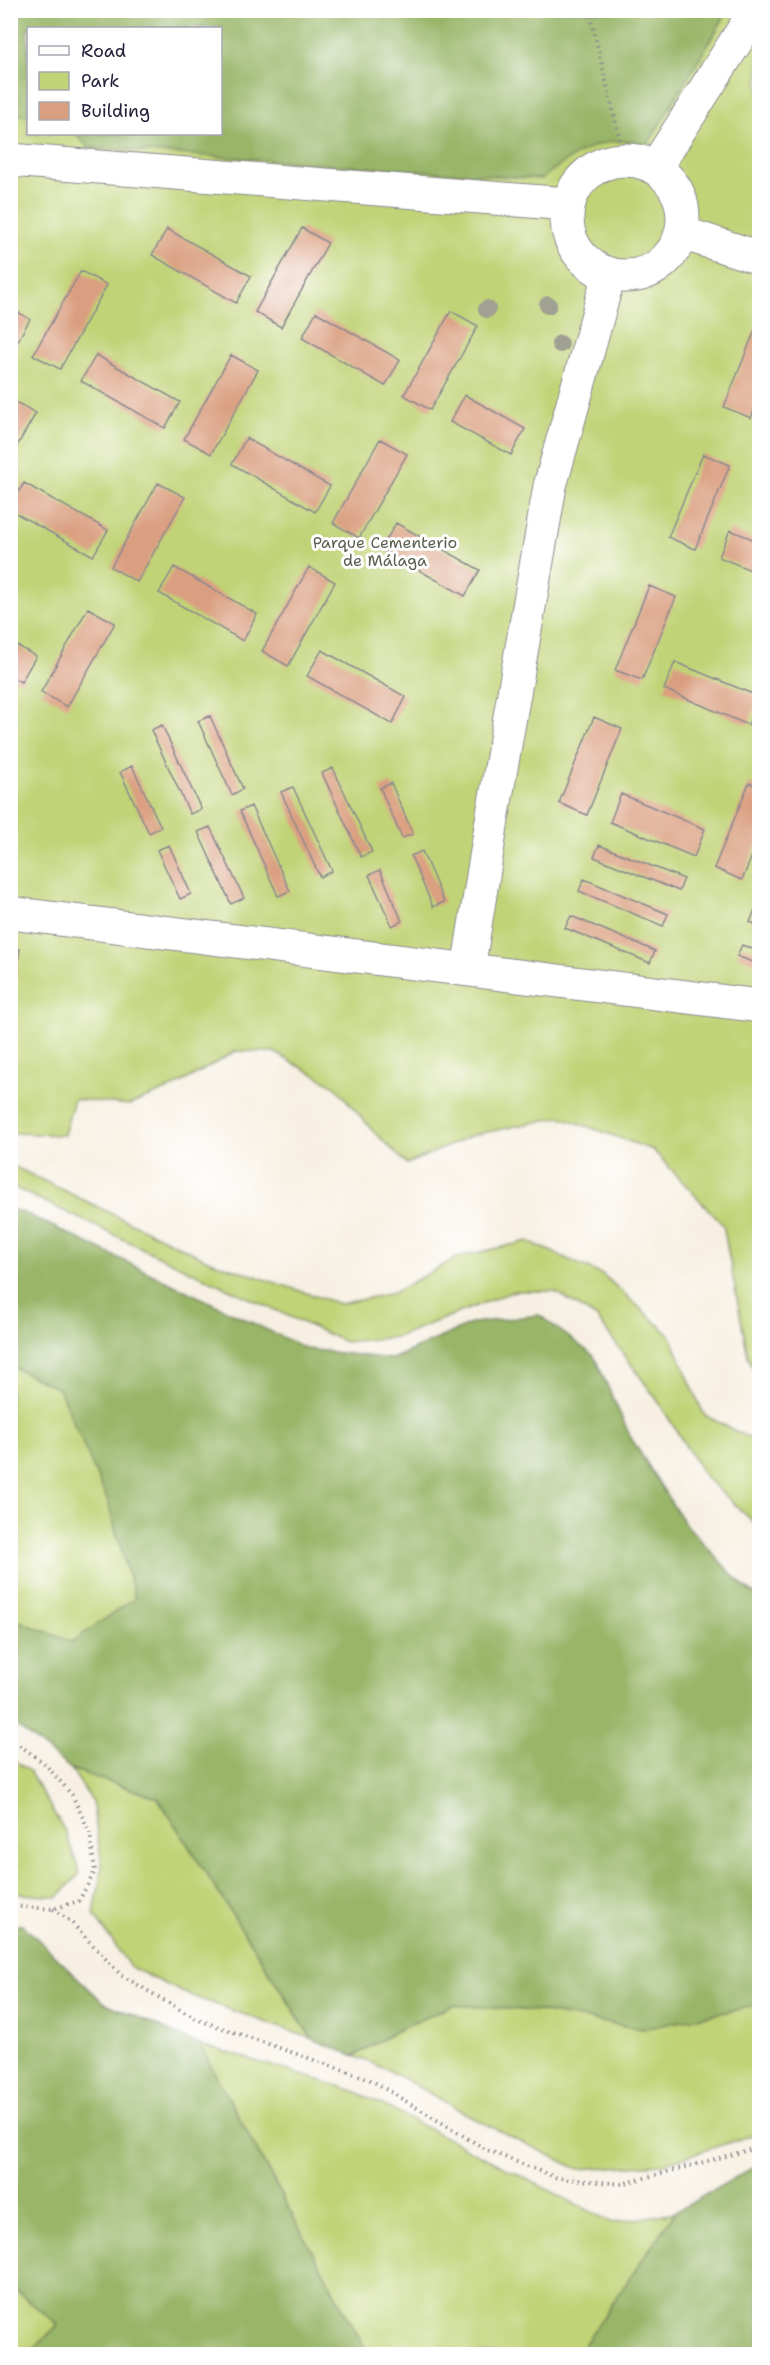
<svg xmlns="http://www.w3.org/2000/svg" width="770" height="2365" viewBox="0 0 770 2365" font-family="'Shantell Sans',sans-serif">
	<style>
		.green { fill: #c0d376; stroke: #717a58; stroke-width: 1.5; fill-rule: evenodd }
		.forest { fill: #98b567; stroke: #5d6c51; stroke-width: 1.5 }
		.building { fill: #da9f80 }
		.lines { fill: none; stroke-linecap: round; stroke-linejoin: round }
		.minor-casing { stroke: #8c898e; stroke-width: 35 }
		.path { stroke: #8c898e; stroke-width: 4; stroke-dasharray: 1.5 4.5; stroke-linecap: butt }
		.minor { stroke: #fff; stroke-width: 33 }
		.tree { fill: #a0a192 }
		.labels { text-anchor: middle; dominant-baseline: central; stroke-width: 6; stroke-linejoin: round; paint-order: stroke }
		.park-label { font-size: 16px; fill: #596050; stroke: #fff }
	</style>
	<rect width="100%" height="100%" fill="#fff"/>
	<filter id="ink" filterUnits="userSpaceOnUse"><feTurbulence type="fractalNoise" baseFrequency=".0167" numOctaves="2"/><feDisplacementMap in="SourceGraphic" scale="12" xChannelSelector="R" yChannelSelector="G"/><feConvolveMatrix kernelMatrix="1 2 1 2 8 2 1 2 1" color-interpolation-filters="sRGB"/></filter>
	<filter id="wash" filterUnits="userSpaceOnUse"><feTurbulence type="fractalNoise" baseFrequency=".008" numOctaves="4" result="noise"/><feDisplacementMap in="SourceGraphic" scale="24" xChannelSelector="R" yChannelSelector="G"/><feGaussianBlur stdDeviation="1.35" result="paint"/><feColorMatrix in="noise" values="0 0 0 0 0 0 0 0 0 0 0 0 0 0 0 0 0 1.4 0 .05"/><feComposite in="paint" operator="in"/></filter>
	<g filter="url(#wash)">
		<rect width="100%" height="100%" fill="#f7f0e2"/>
		<path class="green" d="M10,11H759V1385L748,1356L723,1225L653,1150L561,1117L473,1135L407,1164L372,1130L335,1086L274,1052L236,1051L172,1088L129,1105L74,1099L64,1135L11,1133ZM28,28H220V134H28Z
			M11,1165L210,1261L340,1304L393,1293L458,1257L528,1241L603,1275L670,1335L704,1415L753,1440L759,1439V1527L705,1477L658,1401L597,1318L554,1291H514L397,1337L345,1342L207,1279L11,1186Z
			M10,1366L59,1388L107,1499L135,1598L72,1642L11,1618Z
			M10,1758L29,1771L65,1831L80,1873L58,1897L11,1893Z
			M71,1769L158,1798L312,2039L184,1993L130,1967L94,1915L102,1866L92,1801Z
			M452,2005L540,2011L642,2029L759,2005V2133L662,2164L578,2169L481,2122L388,2070L354,2056L396,2031Z
			M199,2044L355,2091L613,2223L675,2212L578,2354H368Z
			M10,2286L58,2325L28,2354H11Z"/>
		<path class="forest" d="M10,11L11,10L728,11L648,144C638,143 628,141 619,141C594,141 560,163 542,179L89,148L76,134H220V28H28V116L11,113Z
			M11,1209L27,1214L307,1349L392,1359L473,1323L539,1315L594,1356L631,1438L682,1520L742,1585L759,1597V2005L642,2029L540,2011L452,2005L396,2031L354,2056L312,2039L158,1798L71,1769L11,1722V1618L72,1642L135,1598L107,1499L59,1389L11,1366Z
			M11,1925H23L103,2002L199,2044L368,2354H28L58,2325L11,2286Z
			M759,2164V2354H578L675,2212Z"/>
		<g id="blocks">
			<path class="building" d="M302,228L328,243L281,327L255,312Z
				M167,229L251,276L236,303L152,255Z
				M81,271L107,285L60,369L33,355Z
				M10,308L30,319L15,346L10,343Z
				M451,311L478,326L430,410L404,395Z
				M316,312L400,360L385,386L302,338Z
				M759,320L760,397L751,418L724,407Z
				M96,355L180,402L165,428L81,381Z
				M231,355L258,370L211,454L184,439Z
				M465,395L525,429L511,455L450,422Z
				M10,399L36,413L10,458Z
				M246,438L330,486L315,512L232,464Z
				M380,439L407,454L359,538L333,523Z
				M703,454L730,465L695,549L668,537Z
				M24,483L108,530L93,556L10,510V506Z
				M158,483L185,497L137,582L111,567Z
				M396,523L480,570L465,596L381,549Z
				M730,530L760,542V574L719,557Z
				M174,567L257,614L243,641L159,593Z
				M309,567L335,582L288,666L262,651Z
				M649,586L676,597L642,680L615,670Z
				M88,608L115,623L67,707L41,692Z
				M10,642L36,656L21,682L10,676Z
				M322,650L406,697L392,724L307,676Z
				M675,662L760,697L748,725L664,689Z
				M210,716L243,789L232,795L198,721Z
				M594,717L622,729L587,815L559,803Z
				M162,725L201,809L190,814L151,730Z
				M132,766L161,827L149,833L120,772Z
				M333,768L372,852L361,857L322,773Z
				M391,783L413,834L402,838L380,788Z
				M749,783L760,787V837L742,880L714,868Z
				M293,787L332,871L320,877L281,792Z
				M621,794L705,829L694,857L610,822Z
				M251,806L290,891L278,896L240,811Z
				M210,827L244,898L231,904L198,832Z
				M169,845L191,894L180,899L157,850Z
				M599,845L684,879L679,891L594,857Z
				M422,851L444,902L433,907L411,856Z
				M380,870L402,921L392,926L369,875Z
				M584,879L668,914L663,926L579,891Z
				M755,910L760,912V926L750,922Z
				M571,916L655,951L650,963L565,928Z
				M742,945L760,952V965L737,956Z
				M10,948L20,949L12,1005H10Z"/>
		</g>
	</g>
	<g filter="url(#ink)">
		<use href="#blocks" fill-opacity="0" stroke="#8c898e" stroke-width="1.5"/>
		<g class="lines">
			<g class="minor-casing">
				<path id="minor" d="M567 218a58 58 0 1 1 116 0a58 58 0 1 1-116 0Z
					M10,160L568,204
					M655,168L756,10
					M682,233L760,258
					M10,913L760,1006
					M468,969L492,820L550,486L609,275"/>
			</g>
			<path class="path" d="M589,10L623,153
				M10,1738L45,1764L72,1795L90,1833L95,1871L79,1901L53,1909L10,1906
				M53,1909L70,1921L121,1975L196,2019L369,2079L487,2150L557,2178L622,2184L760,2147"/>
			<use href="#minor" class="minor"/>
		</g>
		<g class="tree">
			<circle cx="548" cy="305" r="9"/>
			<circle cx="487" cy="309" r="9"/>
			<circle cx="560" cy="344" r="9"/>
		</g>
	</g>
	<g class="labels">
		<g class="park-label">
			<text x="385" y="542">Parque Cementerio<tspan x="385" dy="18">de Málaga</tspan></text>
		</g>
	</g>
	<rect width="770" height="2365" fill="none" stroke="#fff" stroke-width="36"/>
	<rect x="27" y="27" width="195" height="108" fill="#ffffff" stroke="#a7a7b1" stroke-width="1.5"/>
	<rect x="39" y="46" width="30" height="9" fill="#ffffff" stroke="#a7a7b1" stroke-width="1.5"/>
	<text x="81" y="57" font-size="18" fill="#22223b">Road</text>
	<rect x="39" y="72" width="30" height="18" fill="#c0d376" stroke="#a7a7b1" stroke-width="1.5"/>
	<text x="81" y="87" font-size="18" fill="#22223b">Park</text>
	<rect x="39" y="102" width="30" height="18" fill="#da9f80" stroke="#a7a7b1" stroke-width="1.5"/>
	<text x="81" y="117" font-size="18" fill="#22223b">Building</text>
</svg>
